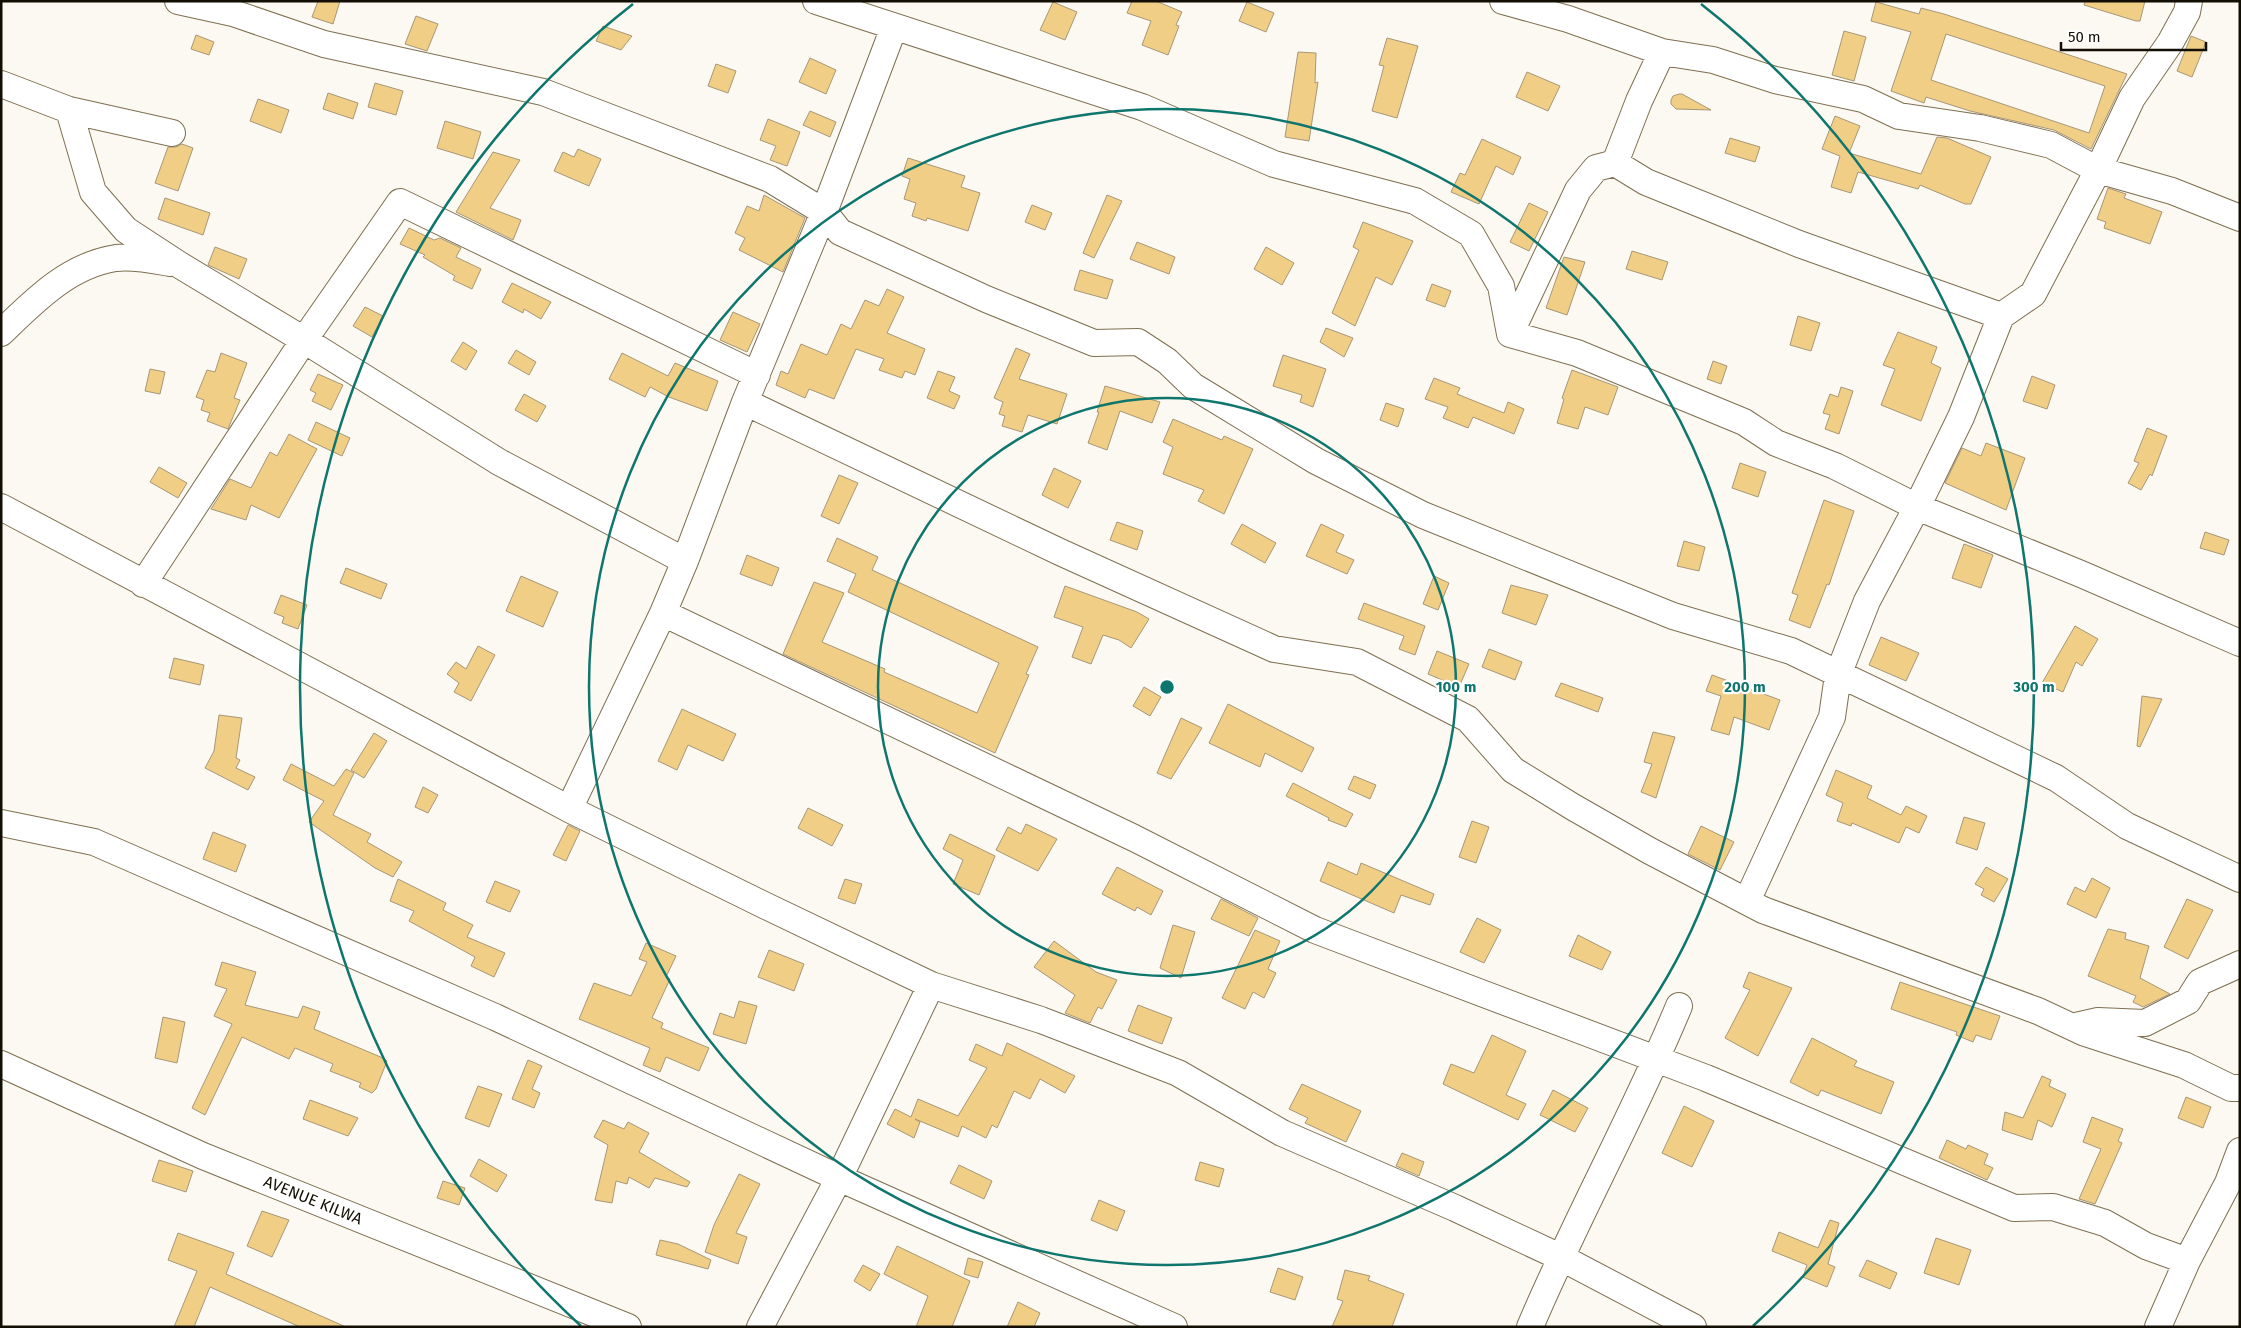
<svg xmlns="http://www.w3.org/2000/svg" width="2241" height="1328" viewBox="0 0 2241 1328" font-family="'Fira Sans',sans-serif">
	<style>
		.building { fill: #f1ce86; stroke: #a79777; fill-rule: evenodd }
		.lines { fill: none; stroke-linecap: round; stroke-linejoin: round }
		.minor-casing { stroke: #7e6f51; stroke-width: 28 }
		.minor { stroke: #fff; stroke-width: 26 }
		.ring { fill: none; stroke: #0f766e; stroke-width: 2.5 }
		.labels { text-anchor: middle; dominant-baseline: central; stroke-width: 4.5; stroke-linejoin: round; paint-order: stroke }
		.street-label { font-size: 16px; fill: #130e03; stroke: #fff }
		.centre { fill: #0f766e; stroke: #fff; stroke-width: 2.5 }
		.ring-label { font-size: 15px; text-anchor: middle; font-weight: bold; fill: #0f766e; stroke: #fff; stroke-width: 4.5; stroke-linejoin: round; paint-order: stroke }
	</style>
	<rect width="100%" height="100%" fill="#fcf9f2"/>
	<path class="building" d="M318,1H340L333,24L312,17Z
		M1132,1H1156L1182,12L1176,25L1179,26L1168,55L1142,45L1151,21L1127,13Z
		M2085,1H2145L2140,21H2136L2084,5Z
		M1053,2L1077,12L1065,40L1040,30Z
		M1247,2L1274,13L1266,32L1239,21Z
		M1876,2L1919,14L1921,8L1944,14L2127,74L2091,149L2054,130L1970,111L1926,97L1924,103L1891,91L1911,32L1871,21ZM1946,34L2105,86L2089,133L1931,80Z
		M416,16L438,24L427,51L405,44Z
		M603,26L632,36L621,50L596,41Z
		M1844,31L1866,37L1854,81L1832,75Z
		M196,35L214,42L209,55L191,49Z
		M2191,36L2206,42L2192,77L2177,71Z
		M1387,38L1418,46L1397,118L1372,111L1384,66L1379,65Z
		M1298,52L1316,53L1315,83L1318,82L1309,141L1285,137Z
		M810,58L836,70L826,94L799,82Z
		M716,64L736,71L728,93L708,86Z
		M1527,72L1560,86L1548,111L1516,97Z
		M375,83L403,91L396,115L368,107Z
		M328,93L358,103L353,119L323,109Z
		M1679,94H1682L1711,110L1676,109L1671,104V100L1673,96Z
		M258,99L289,110L281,133L250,121Z
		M810,111L836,122L830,137L803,125Z
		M1835,116L1860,126L1849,153L1921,174L1937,137L1947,138L1991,157L1971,204H1965L1920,185L1918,189L1858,172L1851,193L1831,187L1840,156L1822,149Z
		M768,119L800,132L787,166L770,160L776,146L760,140Z
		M445,121L481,132L473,159L437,148Z
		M1730,138L1760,147L1755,162L1725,153Z
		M1482,139L1521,157L1513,175L1496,166L1479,204L1451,192L1460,173L1465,175Z
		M182,144L193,148L178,191L155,183L168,147H176Z
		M578,149L601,159L589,186L554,171L563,152L574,157Z
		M493,152L520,160L490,208L521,220L513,240L456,212Z
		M908,158L965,176L961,187L980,193L968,231L927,218L926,221L912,216L916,203L904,199L910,179L902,176Z
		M2108,188L2126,194L2124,198L2162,212L2150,244L2104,228L2106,222L2097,219Z
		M764,195L805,218L783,272L739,250L745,238L735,233L747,206L759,211Z
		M1107,195L1122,201L1094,258L1083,253Z
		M165,198L210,213L203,235L158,219Z
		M1529,203L1548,212L1529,251L1510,242Z
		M1032,205L1052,213L1045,230L1025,222Z
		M1363,222L1413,241L1392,285L1376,277L1355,326L1332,313L1359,250L1353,247Z
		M409,228L434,240L440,238L461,248L456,257L481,269L472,289L453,280L455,276L423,257L425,255L400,244Z
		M1137,242L1175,257L1169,274L1130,259Z
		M215,247L247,259L239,279L208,265Z
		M1266,247L1294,263L1282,285L1254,269Z
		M1632,251L1668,262L1662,280L1626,269Z
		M1564,257L1585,262L1567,315L1546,308Z
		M1080,270L1113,280L1107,299L1074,290Z
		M512,283L551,302L541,319L524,309L523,313L502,302Z
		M1432,284L1451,291L1445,307L1426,300Z
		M887,289L904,297L887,333L925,349L915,375L905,371L902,378L879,370L884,359L856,349L834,399L809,389L805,398L776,385L781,371L788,374L801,344L827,355L841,324L851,329L865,300L879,306Z
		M365,307L383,316L372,337L353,326Z
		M733,312L760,324L747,352L720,340Z
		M1798,316L1820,323L1811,351L1790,345Z
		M1326,328L1353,338L1344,357L1320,342Z
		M1898,332L1937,347L1931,363L1941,368L1921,421L1881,405L1895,369L1883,365Z
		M463,342L477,351L466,370L451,361Z
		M1016,348L1030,354L1019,379L1067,394L1057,424L1028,415L1022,432L1002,426L1005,416L999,414L1003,402L994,398Z
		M516,350L536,362L529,375L508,363Z
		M221,353L247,363L234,398L240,400L228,429L207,421L210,413L201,410L204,400L196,397L207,370L215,372Z
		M622,353L668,376L675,363L718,381L707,411L669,397L650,387L645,397L609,379Z
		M1283,355L1326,369L1313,407L1300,402L1302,395L1273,386Z
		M1713,361L1727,366L1721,384L1707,379Z
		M150,369L165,372L160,394L145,391Z
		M1572,370L1618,387L1608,415L1585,407L1578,429L1557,423L1564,399L1562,398Z
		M938,371L955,377L949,391L960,396L954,409L927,398Z
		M318,374L343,385L331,410L312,401L316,393L310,390Z
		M2032,376L2055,385L2047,409L2023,401Z
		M1434,378L1460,388L1457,394L1504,413L1508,402L1524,409L1514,434L1473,417L1468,428L1443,418L1448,407L1425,399Z
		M1105,386L1160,402L1152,423L1120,411L1107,450L1088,443L1099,412H1097Z
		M1841,387L1853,391L1839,434L1825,429L1830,415L1823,413L1830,394L1838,397Z
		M524,394L546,406L537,422L515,410Z
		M1386,403L1404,409L1398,427L1380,420Z
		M1173,419L1222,440L1224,436L1253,449L1224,514L1198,501L1204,490L1163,474L1173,447L1163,442Z
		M316,422L350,438L342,456L308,440Z
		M2147,428L2167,436L2152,476L2150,474L2141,490L2128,483L2139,463L2134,461Z
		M289,434L317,449L279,518L251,505L246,520L211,509L230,479L251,488L270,452L277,456Z
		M1986,443L2025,458L2006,510L1945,483L1962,448L1981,456Z
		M1740,463L1766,472L1758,497L1732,488Z
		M159,467L187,483L178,498L150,482Z
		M1054,468L1081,481L1068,508L1042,495Z
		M839,475L858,483L839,524L821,516Z
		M1824,500L1854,511L1829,585L1827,584L1810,628L1789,620L1798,595L1792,593Z
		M1117,522L1143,531L1137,550L1110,540Z
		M1242,524L1276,543L1265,563L1231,544Z
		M1321,524L1344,535L1336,552L1354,560L1347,574L1306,556Z
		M2205,532L2229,540L2224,555L2200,548Z
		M837,538L878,557L872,570L1038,647L1026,674L1029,675L995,753L783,654L814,582L844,593L822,642L885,669L884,672L977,713L999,663L848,592L856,574L827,561Z
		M1684,541L1705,547L1699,571L1677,566Z
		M1964,544L1993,555L1981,588L1952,578Z
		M747,555L779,568L772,586L740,574Z
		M346,568L387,584L381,599L340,583Z
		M521,576L558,592L543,627L506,611Z
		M1434,576L1449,583L1438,610L1423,604Z
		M1511,585L1548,595L1536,625L1502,613Z
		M1065,586L1137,612L1149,619L1131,648L1119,640L1103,635L1091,664L1072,657L1083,627L1054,617Z
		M281,595L307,605L298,629L282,623L284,617L274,613Z
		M1364,603L1425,626L1415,655L1399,649L1404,636L1358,619Z
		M2075,626L2098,639L2082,666L2076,662L2063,692L2042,683Z
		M1881,637L1919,653L1906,681L1869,665Z
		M478,646L495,655L471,701L454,692L459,683L447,674L456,662L466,669Z
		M1489,649L1522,662L1515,680L1482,667Z
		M1437,651L1469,664L1459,687L1428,674Z
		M174,658L204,665L200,685L169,678Z
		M1712,675L1780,700L1769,730L1734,717L1729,735L1711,730L1721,696L1706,691Z
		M1561,683L1603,698L1598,712L1555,696Z
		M1144,687L1161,697L1150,716L1133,706Z
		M2142,696L2162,699L2140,747L2137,746Z
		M1228,704L1314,748L1302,772L1265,753L1260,767L1209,743Z
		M682,709L736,734L723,761L688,745L677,770L658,761Z
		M219,715L242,718L236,758L240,760L236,768L255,777L248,790L205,768L214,751Z
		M1181,718L1202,728L1171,779L1157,773Z
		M1653,732L1675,737L1656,798L1641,792L1652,764L1644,762Z
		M374,733L387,741L364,778L351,770Z
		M291,764L334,786L346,769L354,773L333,815L371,834L367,842L402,862L393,877L375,868L309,822L324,801L283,780Z
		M1836,770L1872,786L1867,798L1901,815L1906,806L1927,816L1919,833L1906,827L1899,843L1852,823L1851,826L1837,821L1843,803L1826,795Z
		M1354,776L1376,785L1370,799L1348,789Z
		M1293,783L1353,814L1346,827L1328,820L1329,818L1286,796Z
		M423,787L438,795L428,813L415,807Z
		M808,808L843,825L832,846L798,828Z
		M1964,817L1985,823L1977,850L1956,843Z
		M1472,821L1489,827L1476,863L1459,857Z
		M1026,824L1057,839L1038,871L996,850L1008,827L1021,834Z
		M568,825L580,831L566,861L553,855Z
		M1701,826L1734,842L1720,870L1688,854Z
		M213,832L246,845L236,872L203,859Z
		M950,834L995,856L979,895L953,884L963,860L943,849Z
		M1328,862L1357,875L1361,863L1434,894L1430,905L1401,895L1394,913L1320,881Z
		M1117,867L1163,891L1151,915L1137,907L1135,911L1102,894Z
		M1986,867L2008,879L1994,902L1981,895L1984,889L1975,884Z
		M2092,878L2110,888L2096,918L2067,904L2075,887L2085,892Z
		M398,879L446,903L443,910L473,925L467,937L505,953L494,977L471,966L475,957L409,921L414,911L390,901Z
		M845,879L862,884L855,904L838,898Z
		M495,881L520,891L510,912L486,902Z
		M1221,899L1258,918L1249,936L1211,919Z
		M2187,899L2213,910L2188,959L2164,947Z
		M1477,918L1501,930L1484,963L1460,952Z
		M1173,925L1195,932L1181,978L1160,968Z
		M2108,929L2126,933L2125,939L2149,946L2140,978L2170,994L2143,1007L2133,1002L2136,996L2088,976Z
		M1255,930L1280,941L1268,969L1276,973L1264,998L1253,992L1245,1009L1222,998Z
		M1578,935L1611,952L1602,970L1569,956Z
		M1054,941L1096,972L1117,980L1102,1009L1098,1007L1090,1023L1065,1013L1075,995L1034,967Z
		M646,943L676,956L666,977L670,979L652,1018L663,1023L661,1028L709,1048L699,1071L666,1057L660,1072L643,1065L650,1048L579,1019L594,983L631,996L647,962L639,959Z
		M769,950L804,964L794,991L758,977Z
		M222,962L256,972L245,1005L298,1018L303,1006L320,1012L314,1029L383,1058L387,1061L376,1089L372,1093L359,1087L361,1083L330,1071L333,1064L295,1048L289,1059L242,1037L205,1115L192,1108L232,1024L214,1016L227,989L215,985Z
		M1749,972L1792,988L1758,1056L1725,1038L1750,990L1743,987Z
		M1900,982L2000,1016L1991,1040L1976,1035L1973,1042L1956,1035L1957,1032L1891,1009Z
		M739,1001L757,1006L746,1044L713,1034L720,1013L734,1018Z
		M1138,1005L1172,1018L1162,1044L1128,1031Z
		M163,1017L185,1022L177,1063L155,1058Z
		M1492,1035L1526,1051L1506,1095L1526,1104L1518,1120L1443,1084L1451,1064L1474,1073Z
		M1812,1038L1857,1061L1854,1066L1894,1082L1881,1114L1821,1090L1818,1096L1790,1082Z
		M1007,1043L1075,1076L1065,1093L1040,1079L1030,1099L1014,1091L997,1128L992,1125L986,1138L962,1126L958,1137L915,1119L920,1122L914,1138L887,1124L895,1109L911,1117L918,1099L958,1116L987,1068L969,1060L976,1044L1002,1056Z
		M528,1060L542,1066L532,1089L540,1093L534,1108L512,1099Z
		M2042,1076L2051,1080L2049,1086L2066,1094L2052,1127L2038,1120L2032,1140L2002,1130L2005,1112L2023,1118Z
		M1302,1084L1361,1111L1346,1142L1305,1123L1308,1118L1289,1109Z
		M478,1086L502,1094L489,1127L465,1118Z
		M1553,1090L1588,1108L1575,1132L1540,1115Z
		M2186,1097L2211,1107L2203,1128L2178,1118Z
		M310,1100L358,1118L348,1136L303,1119Z
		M1684,1106L1714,1121L1692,1167L1662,1153Z
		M2092,1117L2123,1129L2118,1141L2122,1143L2095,1204L2079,1199L2101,1149L2083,1142Z
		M603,1120L624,1129L628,1122L649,1133L639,1152L690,1182L687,1187L655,1178L649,1188L629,1177L627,1184L616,1181L612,1203L595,1200L608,1145L594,1137Z
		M1947,1140L1966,1149L1968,1145L1988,1154L1984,1164L1993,1168L1987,1180L1939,1158Z
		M1402,1153L1424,1162L1419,1176L1396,1166Z
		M479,1159L507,1175L497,1192L470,1176Z
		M159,1160L193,1171L186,1192L152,1181Z
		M1200,1162L1224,1169L1219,1187L1195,1180Z
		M959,1165L992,1181L984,1199L950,1183Z
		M739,1174L760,1184L736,1233L747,1237L738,1264L705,1252L714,1225Z
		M443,1181L465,1188L459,1205L437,1198Z
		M1099,1200L1125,1211L1117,1231L1091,1220Z
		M262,1211L289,1220L272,1257L247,1246Z
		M1830,1220L1839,1223L1828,1264L1835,1267L1827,1287L1803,1277L1807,1265L1772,1251L1779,1232L1818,1248Z
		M178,1233L234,1253L226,1274L346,1327H300L210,1287L194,1327H174L197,1271L168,1260Z
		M1936,1238L1971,1250L1959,1285L1924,1273Z
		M660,1240L678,1244L711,1260L708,1269L656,1255Z
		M897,1246L970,1281L952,1327H916L928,1296L884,1274Z
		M968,1258L983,1262L978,1278L964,1274Z
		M1867,1260L1897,1273L1890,1289L1859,1276Z
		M863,1265L880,1274L870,1291L854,1281Z
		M1278,1268L1303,1277L1295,1300L1270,1292Z
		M1345,1270L1370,1276L1368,1280L1404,1294L1392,1327H1332L1343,1301L1337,1299Z
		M1018,1302L1040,1313L1034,1327H1007Z"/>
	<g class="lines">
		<g class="minor-casing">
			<path id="minor" d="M178,1L233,13L324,44L543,92L770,179L824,212L840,232L986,299L1094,343L1138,342L1167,361L1193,386L1316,461L1423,515L1673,616L1791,651L2056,778L2127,826L2240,879
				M816,1L1142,107L1274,164L1415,201L1471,234L1501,286L1510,334L1577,353L1744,422L1776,443L1835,466L1917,507L2081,574L2240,643
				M1503,1L1568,19L1662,52L1713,60L1775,80L1863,99L1899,116L1980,128L2051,145L2098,170L2172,191L2240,218
				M1662,52L1639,101L1615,163L1646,182L1799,244L2001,316
				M1,84L69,110L172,133
				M69,110L93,192L126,230L178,264L304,340L499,462L685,561
				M1,333C34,301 69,265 116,258C134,256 153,260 170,263
				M1510,334L1578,190L1596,168L1615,163
				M745,402L1060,552L1274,649L1357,662L1468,719L1513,770L1573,807L1650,851L1763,910L2038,1011L2085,1033L2184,1065L2231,1088H2240
				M1,507L569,809L766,906L931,985L1041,1020L1178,1073L1282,1133L1455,1208L1560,1257L1693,1327
				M143,584L304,340L400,202L757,375
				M663,613L1134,838L1315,930L1706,1078L2014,1208L2053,1207L2105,1223L2146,1246L2187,1261
				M569,809L663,613L685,561L745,402L824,212L894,27
				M1,823L94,842L495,1017L839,1178L1174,1327
				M1747,901L1832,717L1838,675L1867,601L1917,507L1961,417L2001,316L2033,294L2098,170L2132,98L2170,43L2187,12L2189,1
				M2076,1026L2098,1021L2145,1023L2188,1001L2200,982L2240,964
				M1,1064L203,1156L628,1327
				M760,1327L839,1178L931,985
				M1530,1327C1576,1218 1634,1115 1679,1006
				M2158,1327L2187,1261L2228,1183L2240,1151"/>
		</g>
		<use href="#minor" class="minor"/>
	</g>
	<g class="ring">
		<circle cx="1167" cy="687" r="289"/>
		<circle cx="1167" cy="687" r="578"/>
		<path d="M581 1326A867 867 0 0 1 633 4M1701 4A867 867 0 0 1 1753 1326"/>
	</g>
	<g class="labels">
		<g class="street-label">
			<text transform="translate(313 1200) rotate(22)">AVENUE KILWA</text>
		</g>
	</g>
	<circle cx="1167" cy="687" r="8" class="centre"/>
	<g class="ring-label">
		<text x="1456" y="692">100 m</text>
		<text x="1745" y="692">200 m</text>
		<text x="2034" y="692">300 m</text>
	</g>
	<rect width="2241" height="1328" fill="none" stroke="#130e03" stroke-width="5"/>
	<path d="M2061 42v8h145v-8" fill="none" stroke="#130e03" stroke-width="2.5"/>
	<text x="2068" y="42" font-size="15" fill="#130e03" stroke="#ffffff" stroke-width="4" paint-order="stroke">50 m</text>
</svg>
